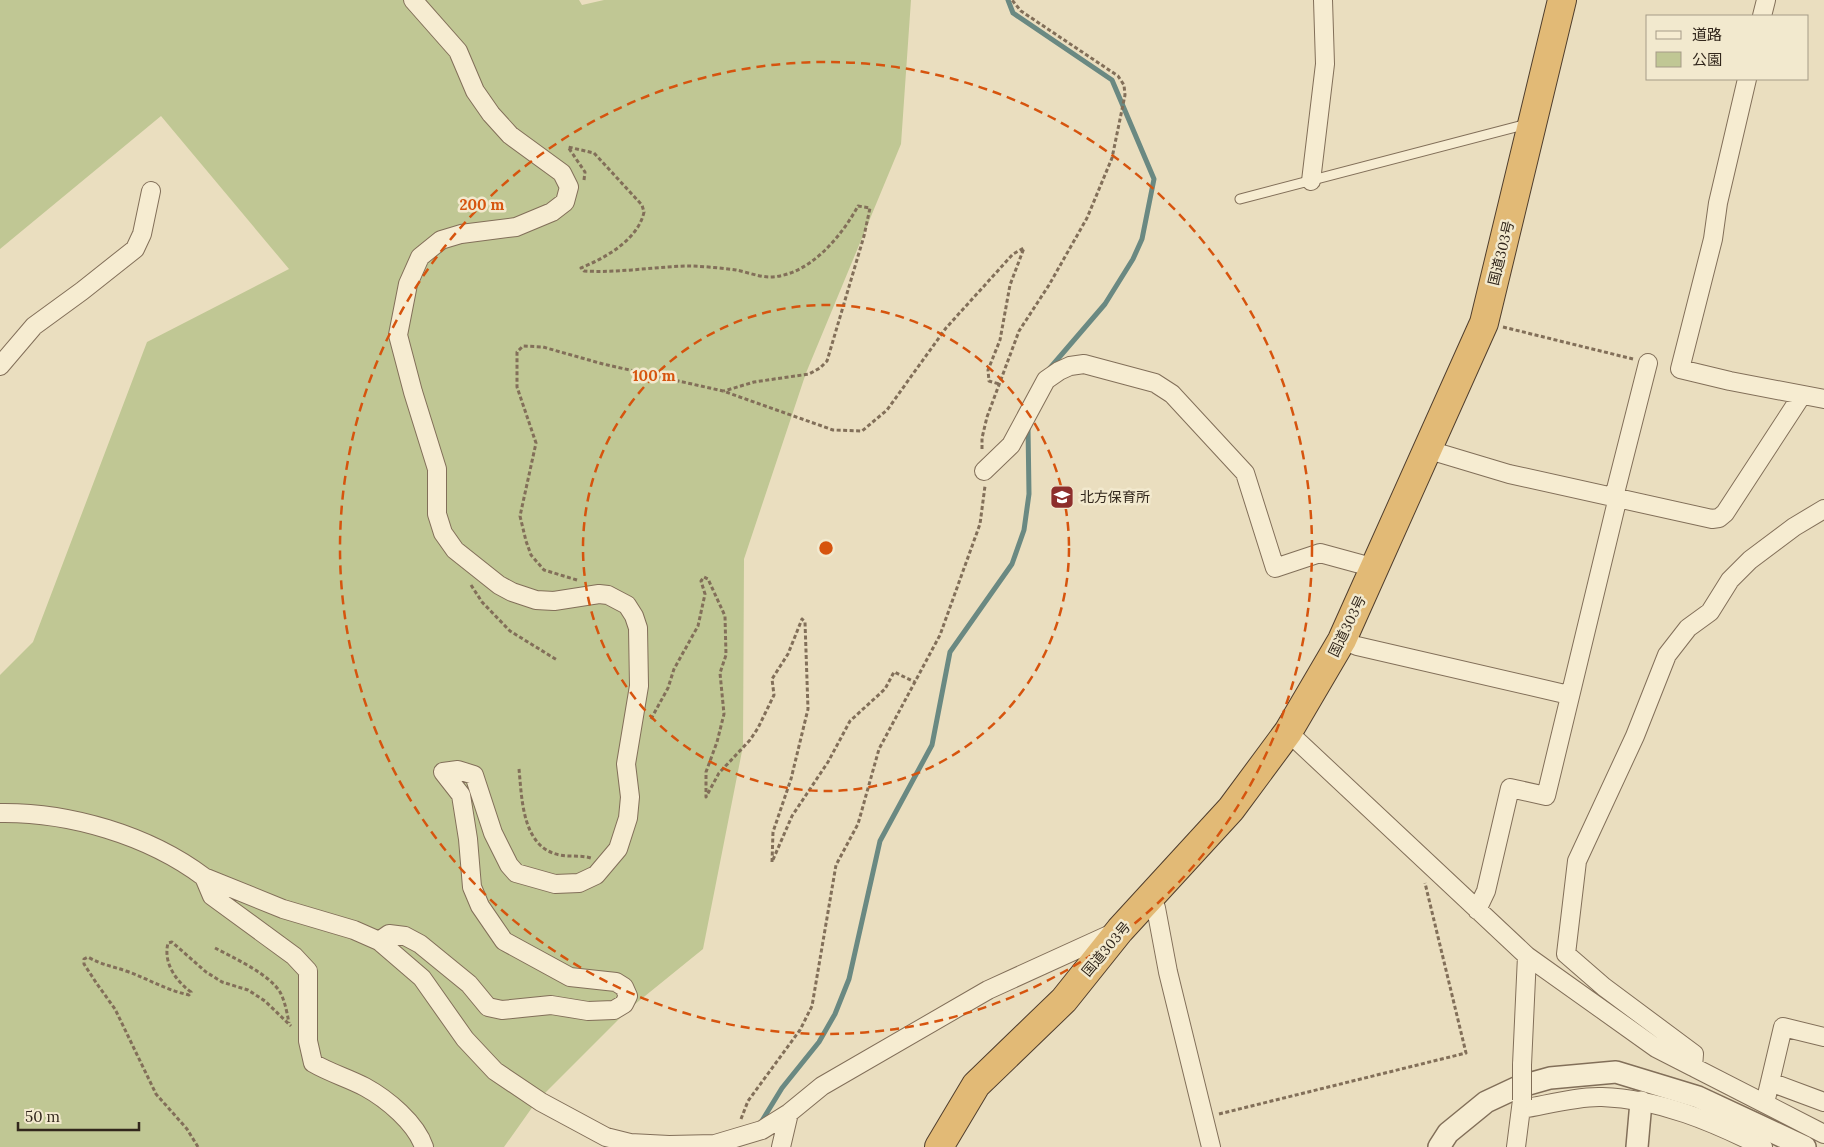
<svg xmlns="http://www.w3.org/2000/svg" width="1824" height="1147" viewBox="0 0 1824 1147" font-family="Lora,'Noto Sans JP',serif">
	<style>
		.green { fill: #c0c794 }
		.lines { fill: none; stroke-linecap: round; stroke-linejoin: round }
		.stream { stroke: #6a8982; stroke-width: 5 }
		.service-casing { stroke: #826f59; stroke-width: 11 }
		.minor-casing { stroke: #826f59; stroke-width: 20 }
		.tertiary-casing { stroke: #826f59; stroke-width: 24 }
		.trunk-casing { stroke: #503e2d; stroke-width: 30 }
		.path { stroke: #826f59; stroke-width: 3; stroke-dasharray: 4 2.5; stroke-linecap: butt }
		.service { stroke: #f6ecd1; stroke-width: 9 }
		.minor { stroke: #f6ecd1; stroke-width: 18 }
		.tertiary { stroke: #f6ecd1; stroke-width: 21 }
		.trunk { stroke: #e2ba76; stroke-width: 28 }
		.minor-bridge-casing { stroke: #826f59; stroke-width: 20; stroke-linecap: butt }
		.minor-bridge { stroke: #f6ecd1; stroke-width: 18 }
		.ring { fill: none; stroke: #d6540e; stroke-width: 2.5; stroke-dasharray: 9 6 }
		.labels { text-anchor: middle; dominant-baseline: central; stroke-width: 5; stroke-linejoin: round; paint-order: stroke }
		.street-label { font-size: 14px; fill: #32271c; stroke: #f2e9ce }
		.poi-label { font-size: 14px; fill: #32271c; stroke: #f2e9ce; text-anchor: start }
		.centre { fill: #d6540e; stroke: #f2e9ce; stroke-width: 2.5 }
		.ring-label { font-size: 15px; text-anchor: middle; font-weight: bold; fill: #d6540e; stroke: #f2e9ce; stroke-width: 5; stroke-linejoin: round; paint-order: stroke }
	</style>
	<rect width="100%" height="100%" fill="#eadebf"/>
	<path class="green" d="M0,0H579L582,5L604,0H911L901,144L806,373L744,559L743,746L703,949L629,1009L536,1102L504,1147H0V675L33,642L147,342L289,269L161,116L0,249Z"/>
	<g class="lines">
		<path class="stream" d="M1008,0L1013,13L1112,80L1154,179L1142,239L1133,259L1105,304L1050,368
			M760,1124L782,1088L819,1042L835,1014L849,979L880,841L932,745L950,652L1012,564L1024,530L1029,494L1028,427"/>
		<g class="service-casing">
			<path id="service" d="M1240,199L1527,124"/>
		</g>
		<g class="minor-casing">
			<path id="minor" d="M1762,16L1766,0
				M1747,79L1718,203L1713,239L1680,369L1730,381L1824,399
				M1311,181L1325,64L1323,0
				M0,366L34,326L82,291L135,249L142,234L151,191
				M1429,450L1509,474L1712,519L1719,518L1725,513L1802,395
				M984,471L1011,445L1046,380L1059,371L1070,366L1084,364L1155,383L1172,394L1245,473L1275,568L1320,553L1375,568
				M1614,497L1648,363
				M1342,640L1357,646L1569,695
				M1288,732L1527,956L1656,1048L1824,1134
				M0,813C69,812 148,835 204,877L283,909L354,930L379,941L422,978L465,1039L495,1071L541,1102L606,1137L630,1143L669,1145L715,1144L762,1130L789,1113L822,1086L988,990L1113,933
				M204,877L212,896L294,956L308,971V1041L313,1063C330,1073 348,1078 365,1087C387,1099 416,1123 424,1147
				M1149,899L1156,908L1168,972L1211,1147
				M1477,910L1486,891L1510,788L1546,796L1618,497
				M379,941L389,934L405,936L420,944L469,984L488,1007L502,1010L551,1005L588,1011L614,1010L624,1004L628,996L624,987L616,982L570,977L504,941L480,906L472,887L468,839L461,795L443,772L458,770L474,775L493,833L509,865L516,873L555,884L579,883L596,875L618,849L628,818L630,797L626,764L639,686L638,628L634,616L627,605L608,595L599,594L554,601L536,600L512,592L499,585L455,550L443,533L437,514V469L413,392L398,335L408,284L420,257L441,240L461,234L516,227L552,212L565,202L569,187L562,173L510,135L491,114L475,91L458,51L413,0
				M1522,1065L1527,956
				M1693,1067L1694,1054L1604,987L1566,954L1577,861L1635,736L1667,655L1688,628L1710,612L1730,580L1750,560L1794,527L1824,509
				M1770,1082L1824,1102
				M1765,1103L1783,1027L1824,1037
				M1522,1109C1546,1105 1578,1096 1602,1097C1660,1099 1713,1122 1763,1147
				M781,1147L789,1113
				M1516,1147L1522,1100"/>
		</g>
		<g class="tertiary-casing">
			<path id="tertiary" d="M1439,1147L1448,1133L1486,1102L1518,1087L1550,1078L1616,1072L1698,1097L1805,1147
				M1637,1147L1641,1102"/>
		</g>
		<g class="trunk-casing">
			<path id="trunk" d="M939,1147L976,1085L1064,1000L1120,930L1231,809L1288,732L1342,640L1484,323L1562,0"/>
		</g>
		<path class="path" d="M584,180L585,172L568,147L594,153L642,205L644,212C638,240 605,258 581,268L584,271C619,273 652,267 687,266C703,266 720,268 736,270C747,272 759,277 770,277C809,276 841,237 858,206L870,208L864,236L827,361L820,368L809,374L754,382L724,391
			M1503,327L1633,359
			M982,449V438L987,417L1019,331L1049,285L1087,218L1112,158L1125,95L1124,85L1118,76L1021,11L1012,0
			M577,580L544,570L531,555L526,541L520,516L536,443L517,387V352L523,346L543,347L603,364L723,391L833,430L862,431L887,410L946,328L1013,254L1024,248L1010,285L1000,340L988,370L989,381L999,384
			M471,585L482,602L510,631L557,660
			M651,719L668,688L674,669L698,626L705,594L701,581L704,577L708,579L725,616L726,655L720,673L724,714L717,742L706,772V797L719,773L750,740L758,728L774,695L772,679L788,654L802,619L805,622L808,709L791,779L773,832L772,862L792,816L828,762L850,721L885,689L894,672L915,682
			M519,769C522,799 522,848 560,855C570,857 581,855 591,858
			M215,948C234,958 269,974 280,992C285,1001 287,1013 289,1023
			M1219,1114L1466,1053L1425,883
			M741,1119L748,1101L800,1030L812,1006L836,865L858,824L879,749L940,635L980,524L985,486
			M198,1147L187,1129L156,1094L115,1009L97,984L84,964V959L88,957C102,965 112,966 126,971C149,979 163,989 189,995L191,992C176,981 163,963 168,943L172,942L206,972L222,982L248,990L265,1001L291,1026"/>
		<use href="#service" class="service"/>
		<use href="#minor" class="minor"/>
		<use href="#tertiary" class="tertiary"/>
		<use href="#trunk" class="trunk"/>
		<g class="minor-bridge-casing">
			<path id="minor-bridge" d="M1522,1065V1100"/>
		</g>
		<use href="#minor-bridge" class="minor-bridge"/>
	</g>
	<g class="ring">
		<circle cx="826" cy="548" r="243"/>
		<circle cx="826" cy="548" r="486"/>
	</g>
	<defs>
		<g id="school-square" transform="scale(1.25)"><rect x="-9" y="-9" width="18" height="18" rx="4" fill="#8d2e2c" stroke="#f2e9ce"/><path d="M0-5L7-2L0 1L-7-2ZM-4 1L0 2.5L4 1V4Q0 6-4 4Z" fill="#fff"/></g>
	</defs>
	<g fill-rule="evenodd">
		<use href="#school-square" x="1062" y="497"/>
	</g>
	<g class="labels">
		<g class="street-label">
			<text transform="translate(1501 253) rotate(-76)">国道303号</text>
			<text transform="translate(1347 626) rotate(-64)">国道303号</text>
			<text transform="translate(1106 949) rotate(-50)">国道303号</text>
		</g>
		<g class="poi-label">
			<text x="1080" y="497">北方保育所</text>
		</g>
	</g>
	<circle cx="826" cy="548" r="8" class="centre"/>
	<g class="ring-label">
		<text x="482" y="210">200 m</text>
		<text x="654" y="381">100 m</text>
	</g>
	<rect x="1646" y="15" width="162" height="65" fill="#f2e9ce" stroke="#a59b87"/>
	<rect x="1656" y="31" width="25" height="8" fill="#f6ecd1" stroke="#a59b87"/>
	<text x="1692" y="40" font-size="15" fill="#32271c">道路</text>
	<rect x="1656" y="52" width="25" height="15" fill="#c0c794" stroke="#a59b87"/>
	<text x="1692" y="65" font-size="15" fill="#32271c">公園</text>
	<path d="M18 1122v8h121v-8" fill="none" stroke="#32271c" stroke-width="2.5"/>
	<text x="25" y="1122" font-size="15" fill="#32271c" stroke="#f2e9ce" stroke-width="4" paint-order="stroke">50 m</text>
</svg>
